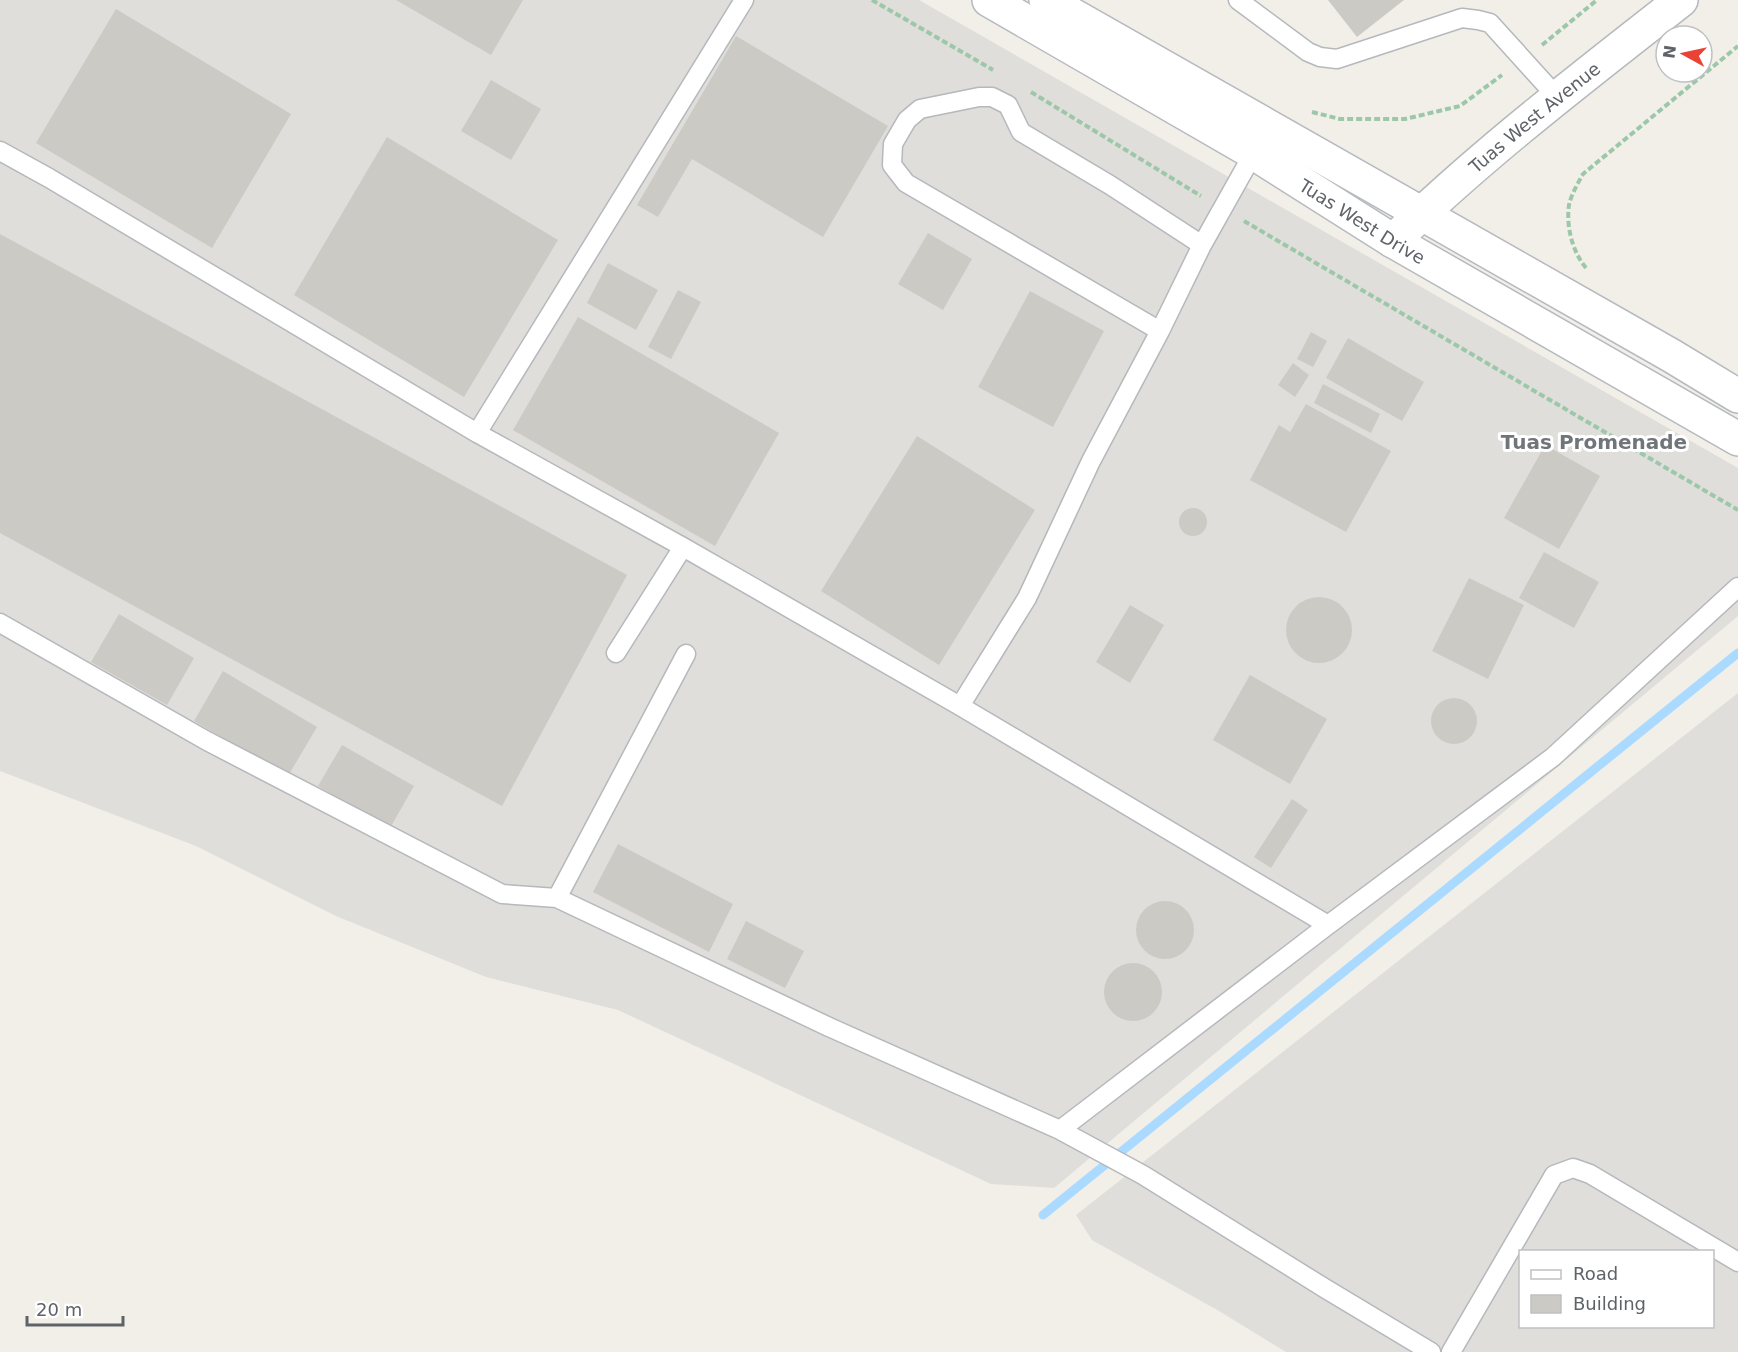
<svg xmlns="http://www.w3.org/2000/svg" width="1738" height="1352" viewBox="0 0 1738 1352" font-family="'DejaVu Sans',sans-serif">
	<style>
		.industrial { fill: #e0deda; fill-rule: evenodd }
		.lines { fill: none; stroke-linecap: round; stroke-linejoin: round }
		.stream { stroke: #aadaff; stroke-width: 9 }
		.building { fill: #cccac5 }
		.lane-casing { stroke: #b5b8bc; stroke-width: 21 }
		.street-casing { stroke: #b5b8bc; stroke-width: 36 }
		.secondary-casing { stroke: #b6babf; stroke-width: 36 }
		.path { stroke: #9cc7a9; stroke-width: 4; stroke-dasharray: 6 3; stroke-linecap: butt }
		.lane { stroke: #fff; stroke-width: 18 }
		.street { stroke: #fff; stroke-width: 33 }
		.secondary { stroke: #fff; stroke-width: 33 }
		.labels { text-anchor: middle; dominant-baseline: central; stroke-width: 6; stroke-linejoin: round; paint-order: stroke }
		.street-label { font-size: 18px; fill: #5f6368; stroke: #fff }
		.neighbourhood-label { font-size: 20px; font-weight: bold; fill: #70757a; stroke: #fff }
	</style>
	<rect width="100%" height="100%" fill="#f1efe8"/>
	<path class="industrial" d="M0,0H919L1738,468V616L1054,1188L991,1184L618,1010L486,977L336,916L196,846L0,771Z
		M1738,693V1352H1286L1219,1311L1092,1240L1076,1215ZM1520,1252H1712V1326H1520Z"/>
	<g class="lines">
		<path class="stream" d="M1043,1215L1738,653"/>
	</g>
	<path class="building" d="M396,0H523L491,55Z
		M1328,0H1404L1357,37Z
		M116,9L291,114L212,248L36,143Z
		M736,36L888,126L823,237L692,159L658,217L637,205Z
		M491,80L541,109L511,160L461,131Z
		M387,137L558,240L464,397L294,295Z
		M928,233L972,259L943,310L898,284Z
		M0,234L627,575L502,806L0,533Z
		M608,263L658,290L636,330L587,303Z
		M678,290L701,302L671,359L648,347Z
		M1030,291L1104,331L1053,427L978,387Z
		M578,317L779,433L715,546L513,430Z
		M1311,332L1327,341L1313,367L1297,359Z
		M1348,338L1424,382L1402,421L1326,378Z
		M1293,363L1309,375L1295,397L1278,385Z
		M1323,384L1380,414L1371,433L1314,403Z
		M1306,404L1391,451L1346,532L1250,480L1279,425L1290,432Z
		M917,436L1035,510L939,665L821,591Z
		M1545,445L1600,476L1559,549L1504,518Z
		M1179 522a14 14 0 1 1 28 0a14 14 0 1 1-28 0Z
		M1544,552L1599,582L1574,628L1519,598Z
		M1469,578L1524,605L1488,679L1432,651Z
		M1286 630a33 33 0 1 1 66 0a33 33 0 1 1-66 0Z
		M1130,605L1164,625L1130,683L1096,662Z
		M119,614L194,658L167,705L91,662Z
		M223,671L317,727L288,776L194,721Z
		M1250,675L1327,719L1290,784L1213,740Z
		M1431 721a23 23 0 1 1 46 0a23 23 0 1 1-46 0Z
		M342,745L414,786L390,828L318,786Z
		M1292,799L1308,810L1271,868L1254,857Z
		M618,844L733,904L709,952L593,892Z
		M1136 930a29 29 0 1 1 58 0a29 29 0 1 1-58 0Z
		M746,921L804,951L785,988L727,959Z
		M1104 992a29 29 0 1 1 58 0a29 29 0 1 1-58 0Z"/>
	<g class="lines">
		<g class="lane-casing">
			<path id="lane" d="M1238,0L1308,52L1320,57L1337,59L1462,18L1478,20L1490,23L1557,97
				M0,151L49,178L477,433L683,547L960,706L1328,925
				M1160,331L906,183L892,165L893,144L907,120L920,109L979,97H992L1008,105L1021,132L1110,185L1202,245
				M477,433L744,0
				M0,623L207,741L502,894L557,898L829,1027L1060,1130L1143,1175L1326,1289L1431,1352
				M616,653L683,547
				M960,706L1027,598L1091,461L1160,331L1202,245L1257,147
				M557,898L686,654
				M1060,1130L1328,925L1553,757L1738,587
				M1451,1352L1554,1175L1573,1168L1590,1174L1738,1262"/>
		</g>
		<g class="street-casing">
			<g id="street">
				<path id="s1" d="M1393,241C1482,154 1583,77 1681,0"/>
			</g>
		</g>
		<g class="secondary-casing">
			<g id="secondary">
				<path id="s2" d="M989,0L1254,153L1393,241L1738,439"/>
				<path d="M1046,0L1672,356L1738,396"/>
			</g>
		</g>
		<path class="path" d="M872,0L993,70
			M1542,45L1597,0
			M1031,92L1201,196
			M1312,112L1340,119H1405L1460,106L1502,75
			M1244,221L1738,510
			M1586,268C1572,251 1566,226 1569,205C1571,195 1578,183 1583,174L1738,46"/>
		<use href="#lane" class="lane"/>
		<use href="#street" class="street"/>
		<use href="#secondary" class="secondary"/>
	</g>
	<g class="labels">
		<g class="street-label">
			<text stroke="none"><textPath href="#s1" startOffset="188">Tuas West Avenue</textPath></text>
			<text stroke="none"><textPath href="#s2" startOffset="434">Tuas West Drive</textPath></text>
		</g>
		<g class="neighbourhood-label">
			<text x="1594" y="442">Tuas Promenade</text>
		</g>
	</g>
	<rect x="1519" y="1250" width="195" height="78" fill="#ffffff" stroke="#bfc1c3" stroke-width="1.5"/>
	<rect x="1531" y="1270" width="30" height="9" fill="#ffffff" stroke="#bfc1c3" stroke-width="1.5"/>
	<text x="1573" y="1280" font-size="18" fill="#5f6368">Road</text>
	<rect x="1531" y="1295" width="30" height="18" fill="#cccac5" stroke="#bfc1c3" stroke-width="1.5"/>
	<text x="1573" y="1310" font-size="18" fill="#5f6368">Building</text>
	<g transform="translate(1684 54) rotate(278)"><circle r="28" fill="#ffffff" stroke="#bfc1c3" stroke-width="1.5"/>
	<path d="M0-4.5L10 22L0 15L-10 22Z" fill="#ea4335"/>
	<text y="-9" font-size="16" font-weight="bold" text-anchor="middle" fill="#5f6368">N</text>
	</g>
	<path d="M27 1316v9h96v-9" fill="none" stroke="#5f6368" stroke-width="3"/>
	<text x="36" y="1316" font-size="18" fill="#5f6368" stroke="#ffffff" stroke-width="4.5" paint-order="stroke">20 m</text>
</svg>
